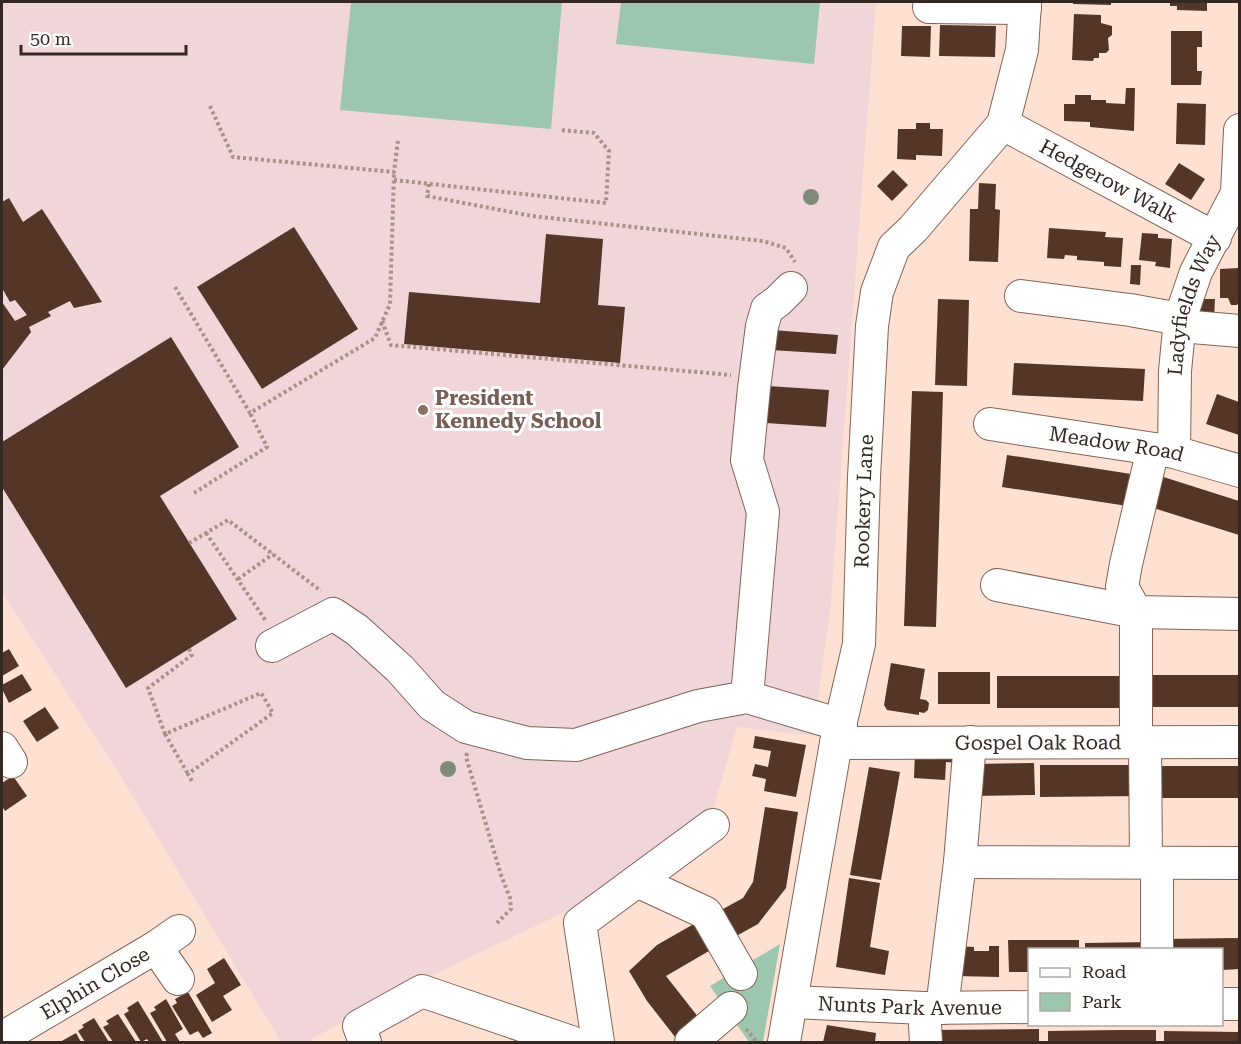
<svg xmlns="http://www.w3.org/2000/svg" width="1241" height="1044" viewBox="0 0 1241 1044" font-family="'Roboto Serif',serif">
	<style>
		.education { fill: #f1d6d9 }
		.green { fill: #9dc6af }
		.building { fill: #533628 }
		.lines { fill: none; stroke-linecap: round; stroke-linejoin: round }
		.minor-casing { stroke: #836355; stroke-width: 34 }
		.path { stroke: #a99187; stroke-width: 4; stroke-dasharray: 3 3; stroke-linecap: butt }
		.minor { stroke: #fff; stroke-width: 32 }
		.tree { fill: #7e8b79 }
		.education-dot { fill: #8d6e63; stroke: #fff; stroke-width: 2 }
		.labels { text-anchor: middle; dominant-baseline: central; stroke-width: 6; stroke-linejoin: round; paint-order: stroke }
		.street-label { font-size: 20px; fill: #352721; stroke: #fff }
		.education-label { font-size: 20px; font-weight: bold; fill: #785e54; stroke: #fff; text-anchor: start }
	</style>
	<rect width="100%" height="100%" fill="#ffe1d3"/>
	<path class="education" d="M2,2H876L831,603L813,736L737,727L711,817L603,901L567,911L416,983L306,1042H281L120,775L2,592Z"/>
	<path class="green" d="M351,2H562L551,129L340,110Z
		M621,2H820L814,64L616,44Z
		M780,944L763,1042H749L710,986Z"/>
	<path class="building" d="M1073,2H1111V5L1073,4Z
		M1170,2H1207V11L1177,10V6H1170Z
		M1074,14L1101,15V23L1112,26V35L1108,38L1109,50L1106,53H1099V58H1094L1093,61L1072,60Z
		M940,25L996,26L995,57L939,56Z
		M902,26H931L930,57L901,56Z
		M1171,31H1202V47H1197V71H1202L1201,85H1171Z
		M1126,88H1135L1134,131L1090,127V122L1064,121V104H1075V95H1091V100H1106V103L1125,104Z
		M1177,103L1206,104L1205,145L1176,144Z
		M916,123H930V129H943L942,156L916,155V160L897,159L898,129H916Z
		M1179,163L1205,179L1191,200L1165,184Z
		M893,170L908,185L892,201L877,186Z
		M979,183L996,184L995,209L1000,210L998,262L969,261L970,209H978Z
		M9,198L23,222L42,209L102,302L74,308L70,301L48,312L51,316L29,327L31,332L2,370V302L15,321L27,315L15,300L10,302L2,288V202Z
		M294,227L358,329L262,389L197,287Z
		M1049,228L1106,232L1105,237L1123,238L1121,267L1104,266V262L1077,260V256L1065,255L1064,259L1047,258Z
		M1142,233L1158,234V238L1172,239L1170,268L1155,266L1156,262L1139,260Z
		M546,234L603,239L598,305L625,307L620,363L404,344L409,292L540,303Z
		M1131,265H1141L1140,285L1130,284Z
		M1239,268L1240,300L1237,305H1231L1228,298H1220V269Z
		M938,299L969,300L967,386L935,385Z
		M1201,299H1215L1214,319L1200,318Z
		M772,330L838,335L836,354L770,350Z
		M171,337L239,447L160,496L237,619L126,688L2,487V442Z
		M1014,363L1145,369L1143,401L1012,395Z
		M768,386L829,390L826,427L766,423Z
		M912,391L943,392L936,627L904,626Z
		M1217,394L1239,402V435L1206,424Z
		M1007,455L1138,475L1134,507L1002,487Z
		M1154,474L1239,501V535L1144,505Z
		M9,649L19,666L2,676V653Z
		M891,663L925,669L920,699L926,700L929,703L928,710L924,713L919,712V715L887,710L884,705Z
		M938,672H990V704H938Z
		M22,674L32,690L9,703L2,689V685Z
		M1140,675H1239L1238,707H1140Z
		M997,676H1128L1129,708H997Z
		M45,707L59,728L37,742L23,721Z
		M755,736L806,745L796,797L764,791L766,779L752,776L755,764L768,767L771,751L753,748Z
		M915,751L958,754V763L946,762L945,780L914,778Z
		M1034,763L1035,795L971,796V764Z
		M1040,765H1143V796L1040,797Z
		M1151,766H1239V798H1151Z
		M869,767L900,772L881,880L850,875Z
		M13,776L27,796L5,811L2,806V783Z
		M765,807L798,812L786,888L758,924L729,940L714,914L743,898L753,882Z
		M849,878L880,883L870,947L889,951L885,975L836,967Z
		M706,917L721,944L666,976L706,1027L679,1042L647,1001L629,971L657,945Z
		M1239,938V969L1222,970V950H1161V939Z
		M1008,940H1079V950H1029V972H1009Z
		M1152,942V950H1085V943Z
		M956,946L974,947V951H989V946H999V977L955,976Z
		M224,958L241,985L223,996L232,1010L212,1022L196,995L215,983L207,969Z
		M188,992L212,1033L203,1038L198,1031L190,1035L172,1006L177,1003L175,999Z
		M166,999L183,1029L175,1034L180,1042H167L150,1013L156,1010L154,1007Z
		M138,1001L163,1042H149L147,1039L141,1042L124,1014L129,1011L127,1008Z
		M118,1014L136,1042H113L103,1027L109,1024L106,1021Z
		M94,1018L109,1042H85L78,1031L84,1027L82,1025Z
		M827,1025L876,1033L875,1042H823Z
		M1039,1029V1042H931V1030Z
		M1119,1030H1156V1042H1048V1031Z
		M1164,1031L1239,1032V1042H1164Z
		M76,1033L81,1042H60Z"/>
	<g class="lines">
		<g class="minor-casing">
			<g id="minor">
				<path d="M929,7L1025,8"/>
				<path id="s1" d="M1003,124L1215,238"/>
				<path d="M1021,296L1130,310L1180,319"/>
				<path d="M1180,326L1240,331"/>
				<path id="s2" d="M990,424L1174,452L1240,471"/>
				<path d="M1153,449L1126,564L1122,587L1136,612L1240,614"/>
				<path id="s3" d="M1174,452L1175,371L1180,319L1196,272L1237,193L1240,130"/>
				<path d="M997,585L1136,612V742"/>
				<path d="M272,646L333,614L357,630L400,669L432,705L466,727L527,743L576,745L698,706L747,697L841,725"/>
				<path d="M747,697L763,512L747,460L754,388L762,326L767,309L778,301L791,288"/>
				<path d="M970,742L960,862L1240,863"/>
				<path d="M1145,742L1146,862"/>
				<path id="s4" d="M836,743L1240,742"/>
				<path d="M2,748L11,762"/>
				<path d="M1157,862V950"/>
				<path d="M637,881L706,913L741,974"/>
				<path d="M156,947L178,979"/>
				<path id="s5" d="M792,1002L924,1008L1030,1007"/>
				<path d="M1222,1004H1240"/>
				<path d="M924,1008L926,1042"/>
				<path d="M942,1008L960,862"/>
				<path id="s6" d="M2,1038L156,947L179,931"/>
				<path d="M365,1042L359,1026L422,991L571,1042"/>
				<path d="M598,1042L580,923L713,825"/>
				<path d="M691,1042L731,1008"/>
				<path id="s7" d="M784,1042L836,743L859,644L864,477L872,326L877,292L894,247L913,229L1003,124L1022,50L1025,2"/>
			</g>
		</g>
		<path class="path" d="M210,106L233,157L394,172L398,140
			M394,180L606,203L609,151L594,133L560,130
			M429,184L427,196L532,216L763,241L786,248L795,262
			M175,287L250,413L375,338L390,304L394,172
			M382,321L391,345L731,375
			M194,493L267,447L250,413
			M206,533L266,621
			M189,543L228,520L321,591
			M238,579L273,554
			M189,649L192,655L148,688L165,734L261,693L273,713L188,774L193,783
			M165,734L188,774
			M467,753L466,757L501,875L510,898L511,909L497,923
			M746,1029L757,1042"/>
		<use href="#minor" class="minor"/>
	</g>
	<g class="tree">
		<circle cx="811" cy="197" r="8"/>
		<circle cx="448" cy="769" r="8"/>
	</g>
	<circle class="education-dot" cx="423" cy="410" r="6"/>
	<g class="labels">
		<g class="street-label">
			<text stroke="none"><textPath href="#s1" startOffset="120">Hedgerow Walk</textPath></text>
			<text stroke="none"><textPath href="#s3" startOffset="150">Ladyfields Way</textPath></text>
			<text stroke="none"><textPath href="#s2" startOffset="128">Meadow Road</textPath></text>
			<text stroke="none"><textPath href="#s7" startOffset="548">Rookery Lane</textPath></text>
			<text stroke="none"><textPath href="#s4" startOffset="202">Gospel Oak Road</textPath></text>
			<text stroke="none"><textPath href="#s6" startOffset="108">Elphin Close</textPath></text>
			<text stroke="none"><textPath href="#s5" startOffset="118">Nunts Park Avenue</textPath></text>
		</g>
		<g class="education-label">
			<text x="435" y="398">President<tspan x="435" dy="23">Kennedy School</tspan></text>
		</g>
	</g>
	<rect width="1241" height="1044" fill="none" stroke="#352721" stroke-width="6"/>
	<rect x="1028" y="948" width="195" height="78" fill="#ffffff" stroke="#aea9a6" stroke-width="1.5"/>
	<rect x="1040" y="968" width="30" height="9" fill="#ffffff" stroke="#aea9a6" stroke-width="1.5"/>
	<text x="1082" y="978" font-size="18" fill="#352721">Road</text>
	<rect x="1040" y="993" width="30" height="18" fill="#9dc6af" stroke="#aea9a6" stroke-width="1.5"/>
	<text x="1082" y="1008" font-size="18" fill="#352721">Park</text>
	<path d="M21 45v9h165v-9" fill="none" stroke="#352721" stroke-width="3"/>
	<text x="30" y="45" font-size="18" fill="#352721" stroke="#ffffff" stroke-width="4.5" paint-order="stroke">50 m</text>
</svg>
